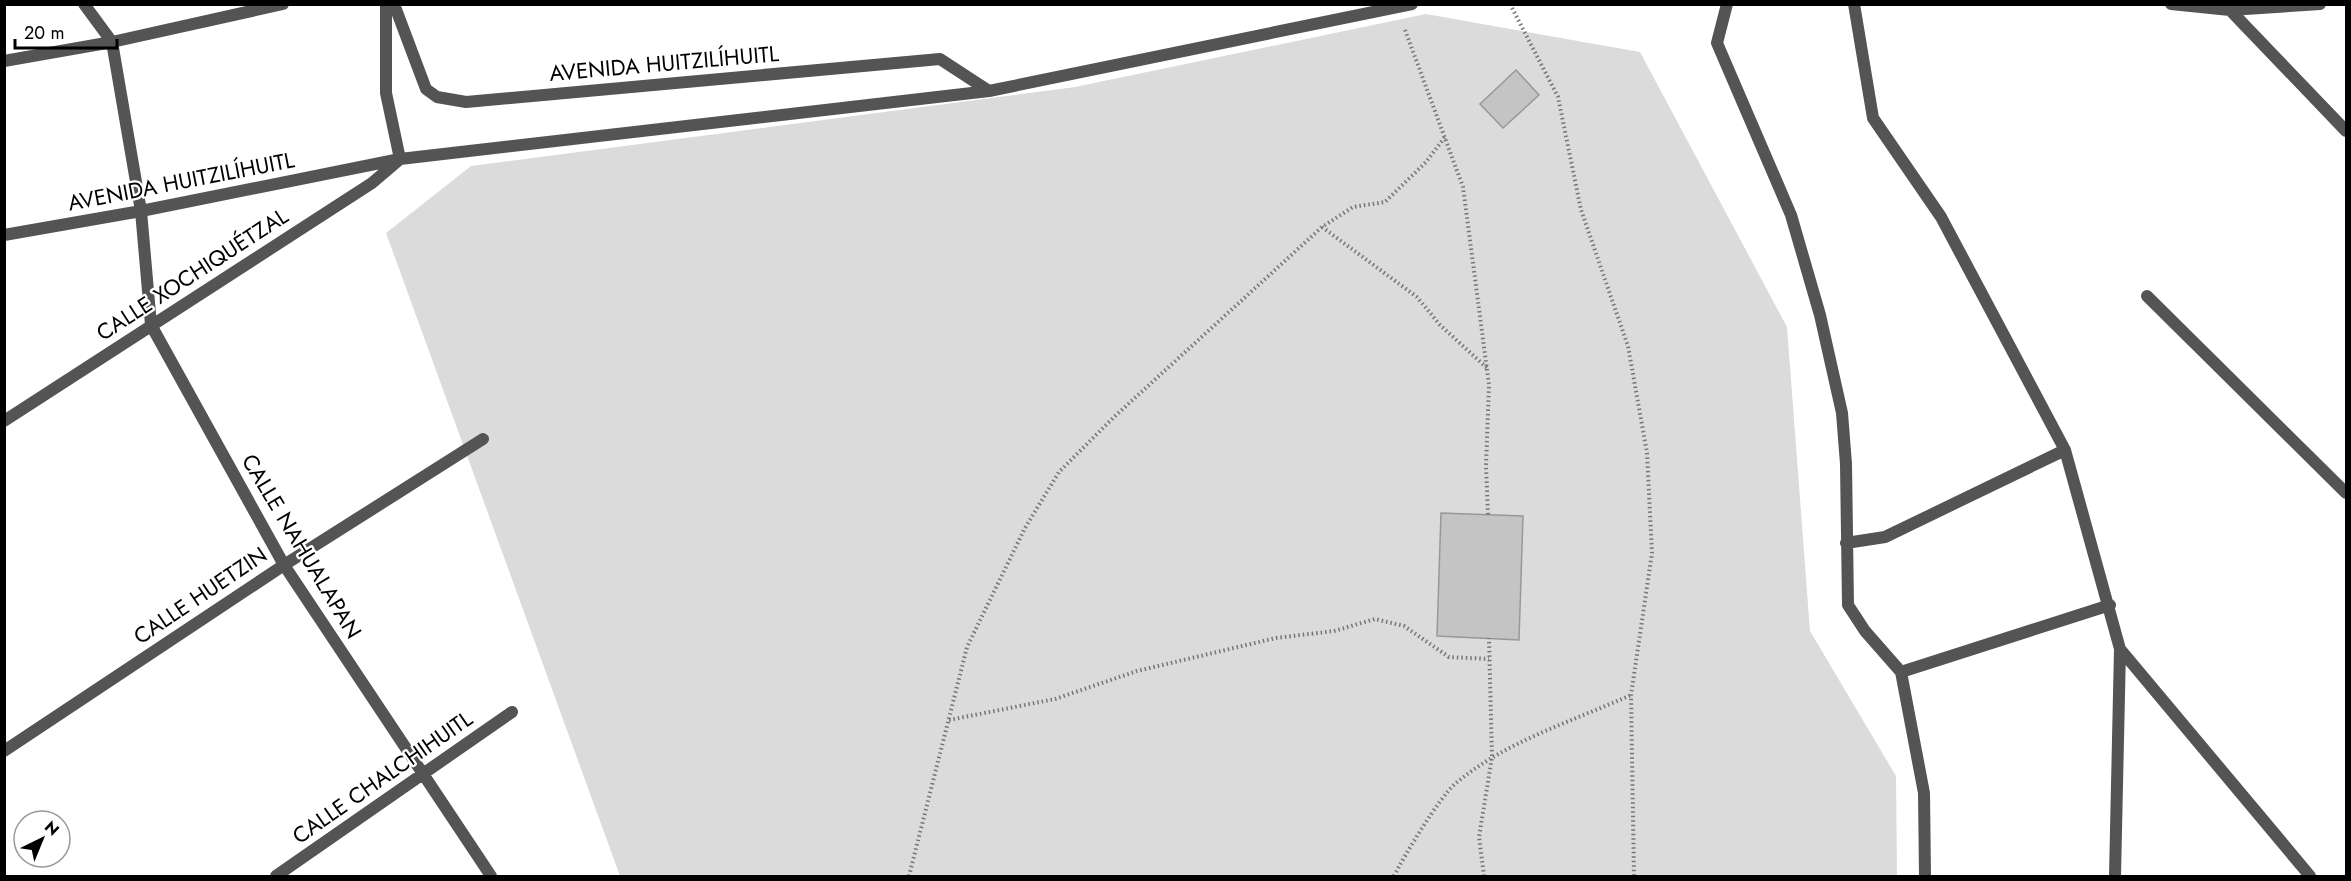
<svg xmlns="http://www.w3.org/2000/svg" width="2351" height="881" viewBox="0 0 2351 881" font-family="Jost,sans-serif">
	<style>
		.green { fill: #dbdbdb }
		.building { fill: #c4c4c4; stroke: #989898; stroke-width: 1.5 }
		.lines { fill: none; stroke-linecap: round; stroke-linejoin: round }
		.path { stroke: #767676; stroke-width: 4; stroke-dasharray: 1.5 3; stroke-linecap: butt }
		.minor { stroke: #545454; stroke-width: 12 }
		.labels { text-anchor: middle; dominant-baseline: central; stroke-width: 4.5; stroke-linejoin: round; paint-order: stroke }
		.street-label { font-size: 22px; fill: #000; stroke: #fff }
	</style>
	<rect width="100%" height="100%" fill="#fff"/>
	<path class="green" d="M1426,14L1640,52L1787,327L1810,631L1896,776L1897,876H620L386,233L471,166L1075,87Z"/>
	<path class="building" d="M1516,70L1539,95L1503,128L1480,104Z
		M1441,513L1523,516L1519,640L1437,636Z"/>
	<g class="lines">
		<path class="path" d="M1510,4L1558,97L1581,210L1628,346L1647,453L1652,553L1631,695L1634,876
			M1405,30L1463,187L1489,385L1486,465L1488,515
			M1322,227L1417,297L1440,325L1487,368
			M949,720L1055,699L1137,671L1276,638L1334,631L1375,619L1404,626L1449,657L1489,659
			M909,876L967,647L1025,528L1059,472L1114,417L1322,227L1353,207L1385,202L1426,162L1445,137
			M1394,876C1404,856 1439,798 1455,784C1504,742 1573,721 1631,695
			M1484,876L1479,837L1492,757L1489,638"/>
		<path class="minor" d="M84,4L112,42L141,211L151,325L284,565L491,876
			M386,4V93L400,159
			M394,4L426,89L437,97L466,102L940,59L989,91
			M1727,4L1717,43L1791,215L1820,315L1842,413L1846,464L1848,605L1865,631L1901,672L1924,793L1925,876
			M1854,4L1873,118L1941,217L2065,450L2120,649L2310,876
			M2171,4L2230,10L2320,4
			M2230,10L2346,131
			M4,61L112,42L283,4
			M4,235L141,211L400,159L989,91L1412,4
			M2147,296L2346,493
			M4,421L372,183L399,160
			M1846,543L1885,537L2065,450
			M1901,672L2110,605
			M4,751L284,565L483,439
			M276,876L512,712
			M2115,876L2120,649"/>
	</g>
	<g class="labels">
		<g class="street-label">
			<text transform="translate(664 63) rotate(-5)">AVENIDA HUITZILÍHUITL</text>
			<text transform="translate(181 181) rotate(-11)">AVENIDA HUITZILÍHUITL</text>
			<text transform="translate(192 274) rotate(-33)">CALLE XOCHIQUÉTZAL</text>
			<text transform="translate(302 546) rotate(59)">CALLE NAHUALAPAN</text>
			<text transform="translate(200 595) rotate(-34)">CALLE HUETZIN</text>
			<text transform="translate(382 777) rotate(-35)">CALLE CHALCHIHUITL</text>
		</g>
	</g>
	<rect width="2351" height="881" fill="none" stroke="#000000" stroke-width="12"/>
	<g transform="translate(42 839) rotate(43)"><circle r="28" fill="#ffffff" stroke="#999999" stroke-width="1.5"/>
	<path d="M0-4.5L10 22L0 15L-10 22Z" fill="#000000"/>
	<text y="-9" font-size="16" font-weight="bold" text-anchor="middle" fill="#000000">N</text>
	</g>
	<path d="M15 39v9h102v-9" fill="none" stroke="#000000" stroke-width="3"/>
	<text x="24" y="39" font-size="18" fill="#000000" stroke="#ffffff" stroke-width="4.5" paint-order="stroke">20 m</text>
</svg>
